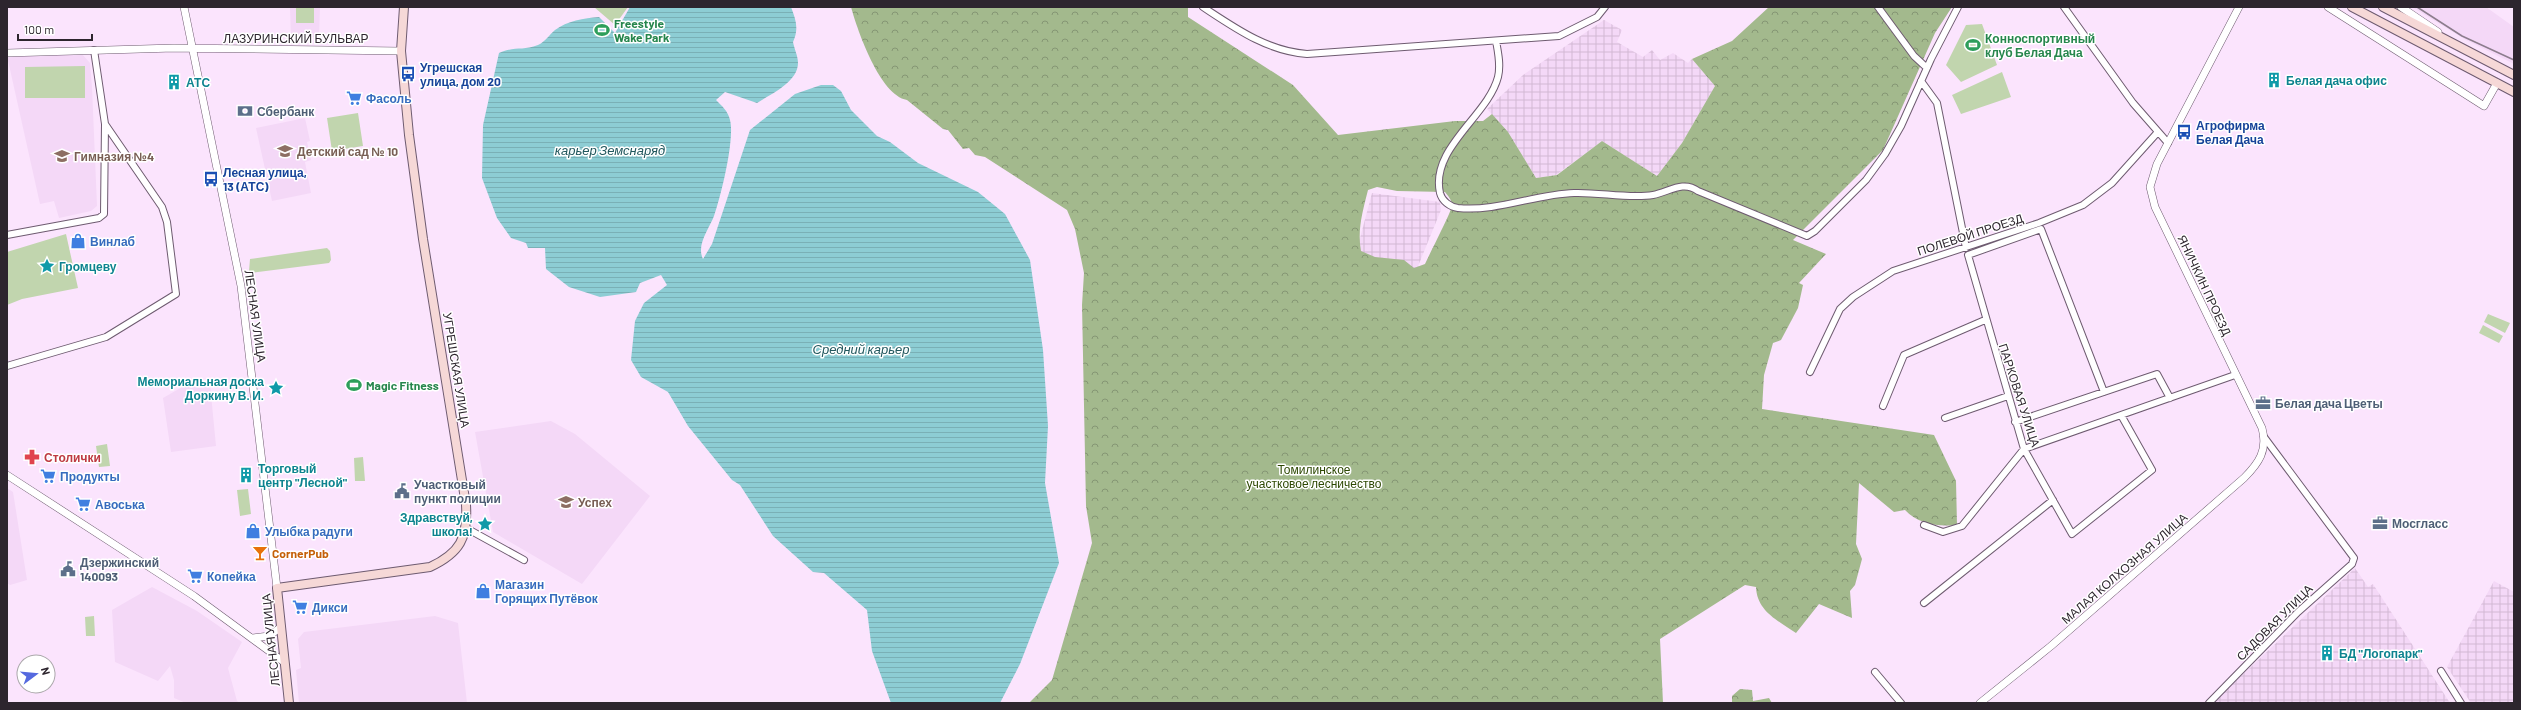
<svg xmlns="http://www.w3.org/2000/svg" width="2521" height="710" viewBox="0 0 2521 710" font-family="Barlow,sans-serif">
	<style>
		.built { fill: #f4d8f7 }
		.industrial { fill: url(#industrial-grid) }
		.forest { fill: url(#forest-crowns); fill-rule: evenodd }
		.green { fill: #c1d5ae }
		.water { fill: url(#water-rules) }
		.lines { fill: none; stroke-linecap: round; stroke-linejoin: round }
		.minor-casing { stroke: #6e5b70; stroke-width: 8 }
		.tertiary-casing { stroke: #6e5b70; stroke-width: 8 }
		.secondary-casing { stroke: #6e5b70; stroke-width: 10 }
		.minor { stroke: #fff; stroke-width: 6 }
		.tertiary { stroke: #fff; stroke-width: 7 }
		.secondary { stroke: #f6d8d7; stroke-width: 8 }
		.rail { stroke: #8c7d8d; stroke-width: 1.5 }
		.labels { text-anchor: middle; dominant-baseline: central; stroke-width: 3; stroke-linejoin: round; paint-order: stroke }
		.leisure-label { font-size: 12px; font-weight: bold; fill: #27864d; stroke: #fff; text-anchor: start }
		.street-label { font-size: 12px; fill: #2d252e; stroke: #fff }
		.transit-label { font-size: 12px; font-weight: bold; fill: #164399; stroke: #fff; text-anchor: start }
		.culture-label { font-size: 12px; font-weight: bold; fill: #0d838f; stroke: #fff; text-anchor: start }
		.shop-label { font-size: 12px; font-weight: bold; fill: #366cbe; stroke: #fff; text-anchor: start }
		.service-label { font-size: 12px; font-weight: bold; fill: #4e5e75; stroke: #fff; text-anchor: start }
		.education-label { font-size: 12px; font-weight: bold; fill: #785e54; stroke: #fff; text-anchor: start }
		.health-label { font-size: 12px; font-weight: bold; fill: #be3a42; stroke: #fff; text-anchor: start }
		.park-label { font-size: 12px; fill: #2d4803; stroke: #fff }
		.food-label { font-size: 12px; font-weight: bold; fill: #c56008; stroke: #fff; text-anchor: start }
		.water-label { font-size: 13px; font-style: italic; fill: #22585e; stroke: #fff }
	</style>
	<defs>
		<pattern id="industrial-grid" width="8" height="8" patternUnits="userSpaceOnUse"><rect width="8" height="8" fill="#f4d8f7"/><path d="M0 4h8M4 0v8" fill="none" stroke="#d2b9d4"/></pattern>
		<pattern id="forest-crowns" width="20" height="18" patternUnits="userSpaceOnUse"><rect width="20" height="18" fill="#a3b98d"/><path d="M2 6a3 3 0 1 1 6 0M12 15a3 3 0 1 1 6 0" fill="none" stroke="#859674"/></pattern>
		<pattern id="water-rules" width="6" height="5" patternUnits="userSpaceOnUse"><rect width="6" height="5" fill="#8dcdd4"/><path d="M0 2.5h6" fill="none" stroke="#7ab0b6"/></pattern>
	</defs>
	<rect width="100%" height="100%" fill="#fbe4fd"/>
	<path class="built" d="M274,7H320L319,37L291,38L290,8Z
		M2412,7H2486L2514,27V64L2466,40Z
		M82,54L90,63L92,87L97,206L91,211L59,218L54,201L40,204L7,56Z
		M305,118L310,141L307,142L311,160L305,162L311,193L272,201L256,128Z
		M191,382L210,384L216,446L171,452L163,398Z
		M551,421L575,434L650,496L582,584L493,532L475,432Z
		M7,488L13,492L27,580L10,585L7,583Z
		M152,587L197,611L242,642L228,668L237,701L240,703H186L174,698V680L170,666L158,681L115,662L112,610Z
		M435,616L458,623L467,703H299L296,670L301,668L298,639L304,632Z"/>
	<path class="industrial" d="M1604,20L1622,30L1617,42L1643,57L1652,50L1660,60L1673,53L1688,63L1692,59L1715,86L1682,143L1657,176L1602,141L1556,175L1536,178L1508,132L1487,109L1523,75Z
		M1372,193L1440,202L1441,210L1412,281L1352,268Z
		M2355,568L2368,587L2373,584L2450,703H2213Z
		M2494,581L2514,592V703H2471L2447,667Z"/>
	<path class="forest" d="M851,7H1188V17L1293,85L1338,135L1455,121H1483L1492,114L1508,132L1536,178L1557,175L1602,141L1657,176L1682,143L1715,86L1692,59L1732,41L1769,7H1952L1935,33L1883,150L1793,240L1826,254L1799,283L1803,285L1798,308L1781,340L1773,343L1764,375L1762,409L1934,435L1956,481L1957,525C1938,527 1918,524 1905,510L1894,512L1859,483L1856,544L1862,559L1855,585L1850,591L1852,618L1819,604L1796,633C1777,620 1757,611 1756,587L1745,585L1660,639L1663,703H1029L1052,680L1092,543L1086,506L1082,305L1084,273L1075,229L1067,210L985,157L975,155L969,148L963,149L948,130L943,129L907,100C880,95 858,32 851,7ZM1377,187L1397,191L1445,192C1448,196 1452,200 1452,205C1453,209 1428,257 1425,264L1414,268L1404,260L1375,257L1361,251C1357,230 1363,210 1368,190Z
		M1740,689L1752,690L1753,701L1769,698L1772,703H1732V696Z"/>
	<path class="green" d="M296,7H314V23H296Z
		M594,7H628L615,25Z
		M1982,24L1997,65L1961,82L1946,65L1966,25Z
		M85,66V98H25V67Z
		M2002,72L2011,97L1961,114L1952,95Z
		M358,113L363,146L332,151L327,118Z
		M66,234L78,288L22,299L7,305V252Z
		M327,248L330,251L331,260L329,263L251,273L249,271L250,259Z
		M2488,314L2510,323L2505,333L2484,322Z
		M2483,325L2503,336L2499,343L2479,333Z
		M107,444L110,466L99,467L96,446Z
		M363,457L365,481H355L354,458Z
		M248,489L251,514L240,516L237,490Z
		M94,616L95,636H86L85,617Z"/>
	<path class="water" d="M630,7H791C796,20 799,29 793,42C794,48 798,56 798,63C798,82 771,94 757,103L725,92L716,100C722,106 728,111 730,120C735,139 721,196 714,216C709,229 696,245 703,259L712,244L750,130L795,94L821,85H833L841,91L851,110L877,136L890,142L918,163L978,192L1005,214L1030,260L1043,350L1048,426L1045,483L1059,563L1020,664L1000,703H891L872,651L867,610L824,573L813,572L773,536L740,485L732,480L688,426L668,392L641,377L631,360L635,321L644,303L667,285L661,275L640,283L636,292L600,297L569,287L546,269L545,248H528L526,243L511,238L497,218L482,178L483,125L499,53C515,46 522,51 538,45C545,42 549,35 555,30C567,21 584,18 599,17L615,33Z"/>
	<g class="lines">
		<g class="minor-casing">
			<path id="minor" d="M1203,7C1235,28 1267,51 1307,54L1559,36L1597,17L1605,7
				M1878,7L1914,56L1927,68
				M2064,7L2133,103L2168,143
				M1496,41C1498,52 1501,65 1498,77C1488,116 1430,148 1440,193C1442,201 1450,207 1458,208C1497,212 1536,194 1574,193C1599,192 1629,199 1653,195C1669,192 1683,180 1698,191L1807,236L1815,231L1866,180L1885,154L1901,126L1931,59L1958,7
				M1921,81L1937,103L1966,248
				M7,235L99,218L104,214L105,124
				M7,366L106,337L176,294L167,222L162,207L105,124L94,50
				M1810,372L1840,309L1853,297L1893,271L2039,223L2083,205L2112,183L2157,133
				M2104,392L2041,229L1968,255L2024,449L2072,534L2152,470L2121,415
				M1883,406L1904,355L1985,320
				M1945,418L2008,396
				M2015,422L2157,374L2170,398
				M1924,525L1943,532L1962,526L2024,449L2235,375
				M466,528L524,560
				M1924,603L2053,500
				M2441,671L2461,703
				M1875,672L1901,703
				M2209,703L2298,612L2352,564L2354,558L2264,437"/>
		</g>
		<g class="tertiary-casing">
			<path id="tertiary" d="M184,7L241,286L277,588
				M2328,7L2484,106L2497,83
				M2401,7L2438,32
				M7,53L174,48L401,51
				M7,475L194,596L284,662
				M253,638L269,636L281,627
				M1980,703L2051,646L2244,478C2259,463 2268,450 2262,428L2155,207L2150,187L2157,164L2239,7"/>
		</g>
		<g class="secondary-casing">
			<path id="secondary" d="M2352,7L2514,92
				M2383,7L2514,75
				M289,703L277,588L430,567C460,553 468,538 466,505L423,239L409,135L401,51L404,7"/>
		</g>
		<use href="#minor" class="minor"/>
		<use href="#tertiary" class="tertiary"/>
		<use href="#secondary" class="secondary"/>
		<path class="rail" d="M2417,7L2462,36L2514,60"/>
	</g>
	<defs>
		<g id="stadium-bare" transform="scale(1.2)"><path d="M0-5a6.5 5 0 1 0 0 10a6.5 5 0 1 0 0-10ZM-3.5-1.8h7v3.6h-7Z" fill="#2e9e5b" stroke="#fff" stroke-width="2.5" paint-order="stroke"/></g>
		<g id="bus-bare" transform="scale(1.2)"><path d="M-5-6H5V4H4V6H2V4H-2V6H-4V4H-5ZM-3.5-4V0h7V-4ZM-3.5 1.2v1.5H-2V1.2ZM2 1.2v1.5H3.5V1.2Z" fill="#1a4fb4" stroke="#fff" stroke-width="2.5" paint-order="stroke"/></g>
		<g id="building-bare" transform="scale(1.2)"><path d="M-4-6H4V6H1V3H-1V6H-4ZM-2.5-4.3h1.7v1.8h-1.7ZM.8-4.3h1.7v1.8H.8ZM-2.5-1h1.7V.8h-1.7ZM.8-1h1.7V.8H.8Z" fill="#0f9aa8" stroke="#fff" stroke-width="2.5" paint-order="stroke"/></g>
		<g id="supermarket-bare" transform="scale(1.2)"><path d="M-6-5.5h2.5l.6 2H6L4.5 2H-2.5L-4.4-4H-6ZM-1.5 3.2a1.3 1.3 0 1 0 .1 0ZM3 3.2a1.3 1.3 0 1 0 .1 0Z" fill="#3f7fe0" stroke="#fff" stroke-width="2.5" paint-order="stroke"/></g>
		<g id="bank-bare" transform="scale(1.2)"><path d="M-6-4H6V4H-6ZM0-2.3a2.3 2.3 0 1 0 0 4.6a2.3 2.3 0 1 0 0-4.6Z" fill="#5c6f8a" stroke="#fff" stroke-width="2.5" paint-order="stroke"/></g>
		<g id="school-bare" transform="scale(1.2)"><path d="M0-5L7-2L0 1L-7-2ZM-4 1L0 2.5L4 1V4Q0 6-4 4Z" fill="#8d6e63" stroke="#fff" stroke-width="2.5" paint-order="stroke"/></g>
		<g id="shop-bare" transform="scale(1.2)"><path d="M-5-2.5h2.3a2.7 3.5 0 0 1 5.4 0H5L5.5 6h-11ZM-1.5-2.5h3a1.5 2.3 0 0 0-3 0Z" fill="#3f7fe0" stroke="#fff" stroke-width="2.5" paint-order="stroke"/></g>
		<g id="sight-bare" transform="scale(1.2)"><path d="M0-6L1.8-2.2L6-1.7L2.9 1.2L3.7 5.4L0 3.3L-3.7 5.4L-2.9 1.2L-6-1.7L-1.8-2.2Z" fill="#0f9aa8" stroke="#fff" stroke-width="2.5" paint-order="stroke"/></g>
		<g id="office-bare" transform="scale(1.2)"><path d="M-6-3h4V-5.5h4V-3h4V5H-6ZM-1-4.5V-3h2v-1.5ZM-6 0V1H6V0Z" fill="#5c6f8a" stroke="#fff" stroke-width="2.5" paint-order="stroke"/></g>
		<g id="pharmacy-bare" transform="scale(1.2)"><path d="M-2-6h4v4h4v4h-4v4h-4v-4h-4v-4h4Z" fill="#e0444e" stroke="#fff" stroke-width="2.5" paint-order="stroke"/></g>
		<g id="civic-bare" transform="scale(1.2)"><path d="M-.6-6.5H3V-4.5H.6V-3L4-1V1h2V6H-6V1h2V-1L-.6-3ZM-1.2 2.5V6h2.4V2.5Z" fill="#5c6f8a" stroke="#fff" stroke-width="2.5" paint-order="stroke"/></g>
		<g id="bar-bare" transform="scale(1.2)"><path d="M-6-5H6L.8 .8V4.5H3.5V6h-7V4.5H-.8V.8Z" fill="#e8710a" stroke="#fff" stroke-width="2.5" paint-order="stroke"/></g>
	</defs>
	<g fill-rule="evenodd">
		<use href="#stadium-bare" x="602" y="30"/>
		<use href="#stadium-bare" x="1973" y="45"/>
		<use href="#bus-bare" x="408" y="74"/>
		<use href="#building-bare" x="2274" y="80"/>
		<use href="#building-bare" x="174" y="82"/>
		<use href="#supermarket-bare" x="354" y="98"/>
		<use href="#bank-bare" x="245" y="111"/>
		<use href="#bus-bare" x="2184" y="132"/>
		<use href="#school-bare" x="285" y="151"/>
		<use href="#school-bare" x="62" y="156"/>
		<use href="#bus-bare" x="211" y="179"/>
		<use href="#shop-bare" x="78" y="241"/>
		<use href="#sight-bare" x="47" y="266"/>
		<use href="#stadium-bare" x="354" y="385"/>
		<use href="#sight-bare" x="276" y="388"/>
		<use href="#office-bare" x="2263" y="403"/>
		<use href="#pharmacy-bare" x="32" y="457"/>
		<use href="#building-bare" x="246" y="475"/>
		<use href="#supermarket-bare" x="48" y="476"/>
		<use href="#civic-bare" x="402" y="491"/>
		<use href="#school-bare" x="566" y="502"/>
		<use href="#supermarket-bare" x="83" y="504"/>
		<use href="#office-bare" x="2380" y="523"/>
		<use href="#sight-bare" x="485" y="524"/>
		<use href="#shop-bare" x="253" y="531"/>
		<use href="#bar-bare" x="260" y="553"/>
		<use href="#civic-bare" x="68" y="569"/>
		<use href="#supermarket-bare" x="195" y="576"/>
		<use href="#shop-bare" x="483" y="591"/>
		<use href="#supermarket-bare" x="300" y="607"/>
		<use href="#building-bare" x="2327" y="653"/>
	</g>
	<g class="labels">
		<g class="leisure-label">
			<text x="614" y="23">Freestyle<tspan x="614" dy="14">Wake Park</tspan></text>
			<text x="1985" y="38">Конноспортивный<tspan x="1985" dy="14">клуб Белая Дача</tspan></text>
			<text x="366" y="385">Magic Fitness</text>
		</g>
		<g class="street-label">
			<text x="296" y="38">ЛАЗУРИНСКИЙ БУЛЬВАР</text>
			<text transform="translate(1970 234) rotate(-18)">ПОЛЕВОЙ ПРОЕЗД</text>
			<text transform="translate(2205 285) rotate(65)">ЯНИЧКИН ПРОЕЗД</text>
			<text transform="translate(256 316) rotate(82)">ЛЕСНАЯ УЛИЦА</text>
			<text transform="translate(457 370) rotate(81)">УГРЕШСКАЯ УЛИЦА</text>
			<text transform="translate(2020 395) rotate(72)">ПАРКОВАЯ УЛИЦА</text>
			<text transform="translate(2124 568) rotate(-41)">МАЛАЯ КОЛХОЗНАЯ УЛИЦА</text>
			<text transform="translate(2274 622) rotate(-45)">САДОВАЯ УЛИЦА</text>
			<text transform="translate(270 640) rotate(-96)">ЛЕСНАЯ УЛИЦА</text>
		</g>
		<g class="transit-label">
			<text x="420" y="67">Угрешская<tspan x="420" dy="14">улица, дом 20</tspan></text>
			<text x="2196" y="125">Агрофирма<tspan x="2196" dy="14">Белая Дача</tspan></text>
			<text x="223" y="172">Лесная улица,<tspan x="223" dy="14">13 (АТС)</tspan></text>
		</g>
		<g class="culture-label">
			<text x="2286" y="80">Белая дача офис</text>
			<text x="186" y="82">АТС</text>
			<text x="59" y="266">Громцеву</text>
			<text x="264" y="381" text-anchor="end">Мемориальная доска<tspan x="264" dy="14">Доркину В. И.</tspan></text>
			<text x="258" y="468">Торговый<tspan x="258" dy="14">центр "Лесной"</tspan></text>
			<text x="473" y="517" text-anchor="end">Здравствуй,<tspan x="473" dy="14">школа!</tspan></text>
			<text x="2339" y="653">БД "Логопарк"</text>
		</g>
		<g class="shop-label">
			<text x="366" y="98">Фасоль</text>
			<text x="90" y="241">Винлаб</text>
			<text x="60" y="476">Продукты</text>
			<text x="95" y="504">Авоська</text>
			<text x="265" y="531">Улыбка радуги</text>
			<text x="207" y="576">Копейка</text>
			<text x="495" y="584">Магазин<tspan x="495" dy="14">Горящих Путёвок</tspan></text>
			<text x="312" y="607">Дикси</text>
		</g>
		<g class="service-label">
			<text x="257" y="111">Сбербанк</text>
			<text x="2275" y="403">Белая дача Цветы</text>
			<text x="414" y="484">Участковый<tspan x="414" dy="14">пункт полиции</tspan></text>
			<text x="2392" y="523">Мосгласс</text>
			<text x="80" y="562">Дзержинский<tspan x="80" dy="14">140093</tspan></text>
		</g>
		<g class="education-label">
			<text x="297" y="151">Детский сад № 10</text>
			<text x="74" y="156">Гимназия №4</text>
			<text x="578" y="502">Успех</text>
		</g>
		<g class="health-label">
			<text x="44" y="457">Столички</text>
		</g>
		<g class="park-label">
			<text x="1314" y="469">Томилинское<tspan x="1314" dy="14">участковое лесничество</tspan></text>
		</g>
		<g class="food-label">
			<text x="272" y="553">CornerPub</text>
		</g>
		<g class="water-label">
			<text x="610" y="150">карьер Земснаряд</text>
			<text x="861" y="349">Средний карьер</text>
		</g>
	</g>
	<rect width="2521" height="710" fill="none" stroke="#2d252e" stroke-width="16"/>
	<g transform="translate(36 674) rotate(74)"><circle r="19" fill="#ffffff" stroke="#aba8ab"/>
	<path d="M0-3L7 15L0 10L-7 15Z" fill="#5569df"/>
	<text y="-6" font-size="11" font-weight="bold" text-anchor="middle" fill="#2d252e">N</text>
	</g>
	<path d="M18 34v6h74v-6" fill="none" stroke="#2d252e" stroke-width="2"/>
	<text x="24" y="34" font-size="12" fill="#2d252e" stroke="#ffffff" stroke-width="3" paint-order="stroke">100 m</text>
</svg>
